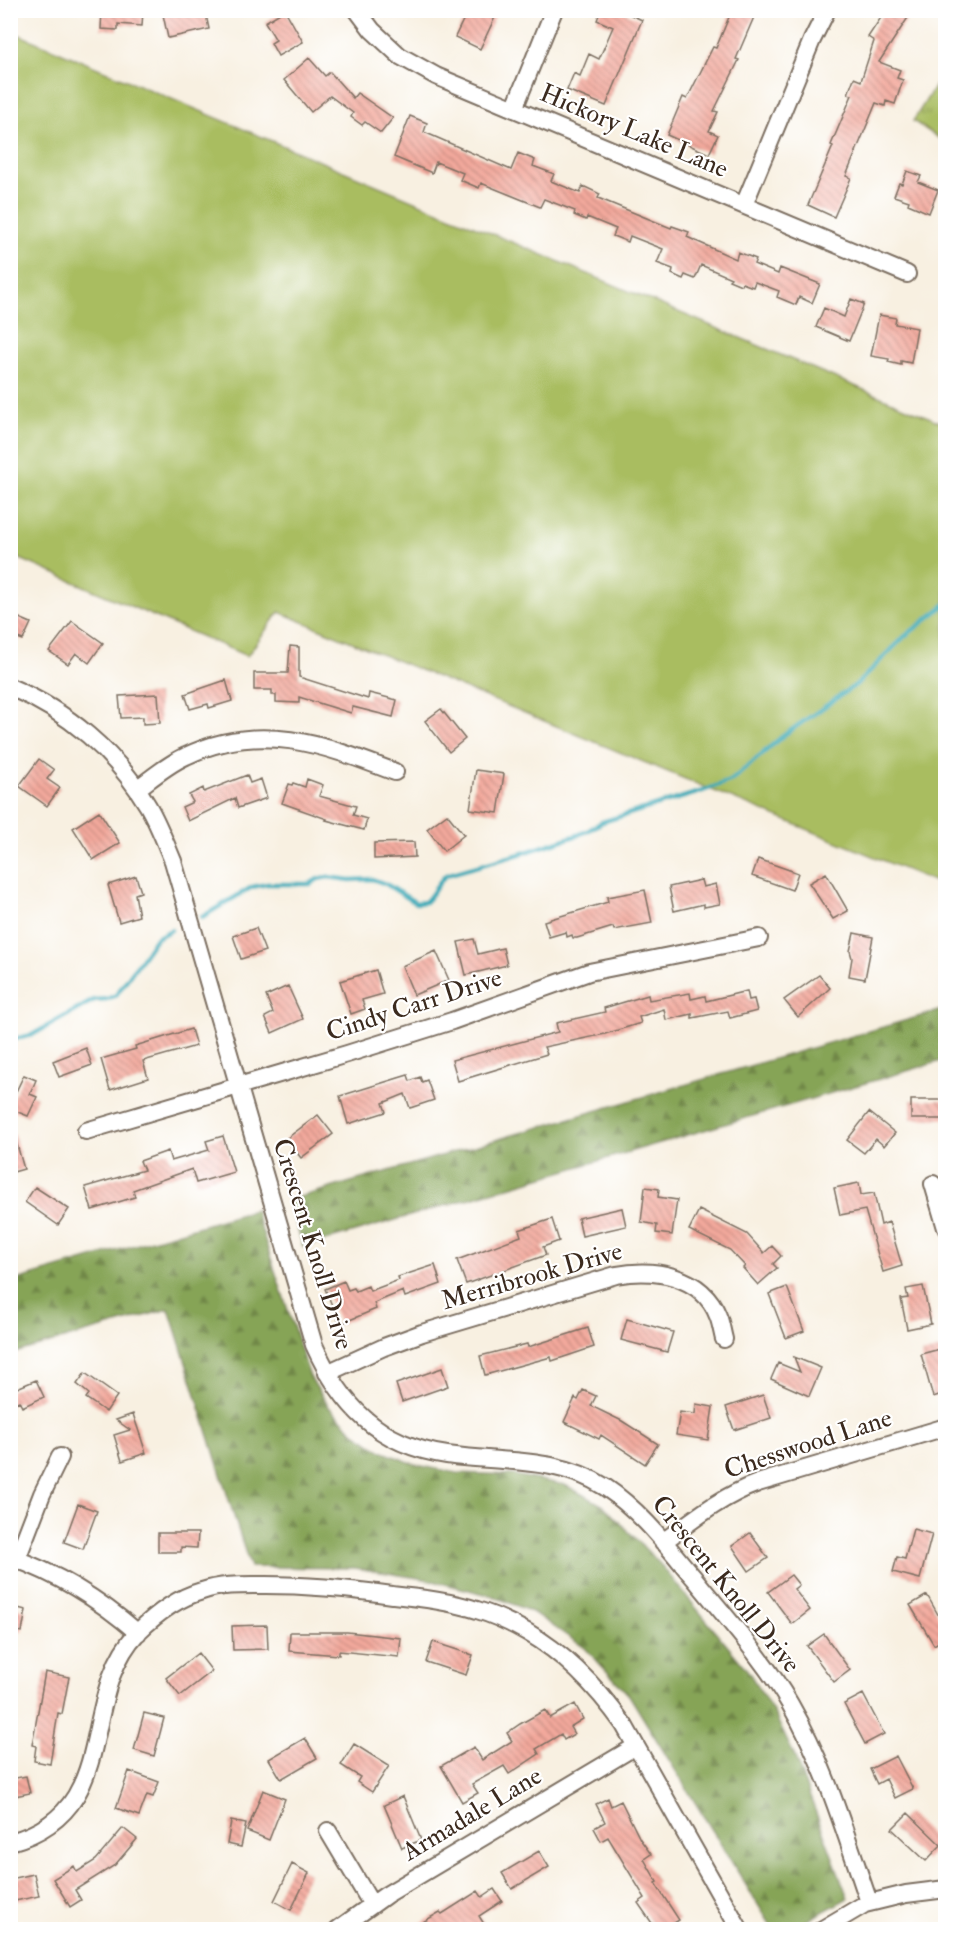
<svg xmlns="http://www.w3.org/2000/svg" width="956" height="1940" viewBox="0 0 956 1940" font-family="'IM FELL Double Pica',serif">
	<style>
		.grass { fill: #a9bd61; stroke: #727440; stroke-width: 1.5 }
		.forest { fill: url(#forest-firs); stroke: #60673a; stroke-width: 1.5 }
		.park { fill: url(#park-tufts); stroke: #727440; stroke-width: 1.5 }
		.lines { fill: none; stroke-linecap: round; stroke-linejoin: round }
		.stream { stroke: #3aaab8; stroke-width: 4.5 }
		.building { fill: url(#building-back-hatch) }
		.minor-casing { stroke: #7d6f62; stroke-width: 20 }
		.minor { stroke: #fff; stroke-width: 16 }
		.labels { text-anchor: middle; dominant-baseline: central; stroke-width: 4.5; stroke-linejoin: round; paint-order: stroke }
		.street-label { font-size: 26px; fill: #3b2a1e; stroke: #fff }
	</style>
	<defs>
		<pattern id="forest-firs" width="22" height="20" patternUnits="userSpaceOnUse" patternTransform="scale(1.5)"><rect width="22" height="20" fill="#86a457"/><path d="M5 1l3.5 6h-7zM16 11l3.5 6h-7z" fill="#6f8647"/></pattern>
		<pattern id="park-tufts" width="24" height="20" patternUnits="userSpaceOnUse" patternTransform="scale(1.5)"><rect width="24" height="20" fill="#a9bd61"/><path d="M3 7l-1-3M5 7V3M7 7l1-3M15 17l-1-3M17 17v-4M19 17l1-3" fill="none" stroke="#8b9a4f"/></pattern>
		<pattern id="building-back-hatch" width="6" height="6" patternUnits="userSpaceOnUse" patternTransform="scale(1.5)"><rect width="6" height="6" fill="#f3a99c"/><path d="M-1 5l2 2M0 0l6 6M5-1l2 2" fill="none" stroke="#c68a7f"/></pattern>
	</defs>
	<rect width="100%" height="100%" fill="#fff"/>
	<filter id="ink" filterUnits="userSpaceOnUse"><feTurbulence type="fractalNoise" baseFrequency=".0167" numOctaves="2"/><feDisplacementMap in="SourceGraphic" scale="12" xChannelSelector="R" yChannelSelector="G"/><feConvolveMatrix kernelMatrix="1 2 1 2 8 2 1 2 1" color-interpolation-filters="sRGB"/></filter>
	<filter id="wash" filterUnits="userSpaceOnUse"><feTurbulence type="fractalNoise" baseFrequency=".008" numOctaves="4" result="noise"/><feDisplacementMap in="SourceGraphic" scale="24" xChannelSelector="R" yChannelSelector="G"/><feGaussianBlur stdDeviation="1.35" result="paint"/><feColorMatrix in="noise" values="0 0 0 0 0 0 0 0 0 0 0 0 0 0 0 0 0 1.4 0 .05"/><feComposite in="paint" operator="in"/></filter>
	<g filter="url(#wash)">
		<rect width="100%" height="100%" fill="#f8f0e1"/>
		<path class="grass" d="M10,31L945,424V886L279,612L247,656L11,555Z"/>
		<path class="forest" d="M945,1009V1060L303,1247L289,1200Z
			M255,1210L310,1377L329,1407L354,1432L383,1452L417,1465L457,1473L514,1475L565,1485L604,1506L660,1564L748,1671L774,1713L795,1757L848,1898L792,1929H773L629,1695L585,1648L532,1612L493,1596L425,1579L355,1568L250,1567L169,1309L11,1354V1279L13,1281Z"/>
		<path class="park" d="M945,70V142L913,121Z"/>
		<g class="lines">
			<path class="stream" d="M202,917L252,887L267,884H310L318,879L328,877L350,880L372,879L386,884L416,903L425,902C434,894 437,883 446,875L520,854L578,835L589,830L602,822L700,792L732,780L784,735L857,684L904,637L946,604
				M10,1040L32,1035L94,1000L107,999L116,995L156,938L171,930"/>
		</g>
		<g id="blocks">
			<path class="building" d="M102,10H143L142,26L118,24V30L101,29Z
				M162,10H205L209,29L168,38Z
				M285,10L303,42L278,56L271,43L276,40L265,22Z
				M468,10H486L496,15L480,49L455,37Z
				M601,10H620L642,20L606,106L567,90L574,73L580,76L589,54L599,59L613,27L597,20Z
				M732,10H757L736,59L739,60L714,111L718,112L709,131L718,135L709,154L667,135L683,97L687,99L713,47L716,48Z
				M886,10H913L879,62L900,70L897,78L903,80L895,104L886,101L885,106L876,103L846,176L851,178L834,217L808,205L833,146L831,145L852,95L848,94L854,78L861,81L874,41L868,37Z
				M309,58L325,76L330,72L353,98L357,93L393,118L381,133L365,122L362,125L351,117L353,113L330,96L311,112L284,80Z
				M410,116L427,123L424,132L511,170L518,153L535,160L533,166L554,174L551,181L580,193L583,186L600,194L598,198L671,228L672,226L689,232L687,237L736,259L738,252L756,259L754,264L778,274L780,268L820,284L812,303L799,297L796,305L777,297L779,291L755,282L753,287L742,283L741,285L729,280L731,278L701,265L695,279L685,275L683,279L672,274L673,269L657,263L663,249L630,236L628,242L613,236L616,229L587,217L586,220L574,215L575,211L544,199L540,207L481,183L479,188L460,180L463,173L436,162L432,173L394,157Z
				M907,171L921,176L918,182L938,190L929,213L908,204L909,201L894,196L899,183L902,184Z
				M851,299L864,304L849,341L816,327L824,308L844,317Z
				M879,315L896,318L895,324L917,328L911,363L901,361V365L888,362L889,359L871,356Z
				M10,614L31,623L23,640L10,635Z
				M72,621L103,643L89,663L76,653L68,664L49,651Z
				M290,646L299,647V677L368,699L369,693L397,700L393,717L353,707L351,713L299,697V703L276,702V695H272V690H254V673H288Z
				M226,680L232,701L209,708L208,704L190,709L185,694Z
				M158,694L160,723L143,724V717L121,718L119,696Z
				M441,709L465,739L449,752L425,721Z
				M39,759L54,770L47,779L60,788L47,806L19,786Z
				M476,770L504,774L498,813L470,809Z
				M247,775L250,783L261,779L267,798L238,808L235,798L188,821L182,807L193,802L189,795L203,788L204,792Z
				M307,779L323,785L319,796L356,806L353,815L367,819L364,830L326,820L327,819L282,803L289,784L292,785L293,783L305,787Z
				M99,811L120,843L93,860L73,828Z
				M447,814L464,835L444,851L427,829Z
				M414,842L415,857L374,859V843Z
				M758,859L798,873L792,890L752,876Z
				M826,873L848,911L833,919L809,883Z
				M136,876L141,892L135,894L139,916L119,922L108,885Z
				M701,880L703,887L716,884L720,904L704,907V904L674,911L669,887Z
				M645,890L652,923L614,930L613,927L577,938H573L572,935L567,937L566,932L549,937L544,921L608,902L607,897Z
				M256,928L265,951L241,959L233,936Z
				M854,933L873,937L865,979L849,976L852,958L850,951Z
				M474,939L478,954L503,948L507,965L466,975L458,942Z
				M436,951L449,980L414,995L402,966Z
				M376,970L383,994L362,1000L365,1009L351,1014L340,981Z
				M819,975L830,988L798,1017L784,1000Z
				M288,986L303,1019L272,1033L265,1017L273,1013L266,996Z
				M747,991L749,1000L754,999L757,1011L730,1018L728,1011L692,1018V1014L666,1020L664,1009L639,1017L641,1023L605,1034L544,1047L547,1054L458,1081L452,1060L558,1032L556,1023L605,1012L604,1008L648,995L649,1000L690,993L691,999L705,996L706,1001Z
				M191,1029L196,1046L143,1061L148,1078L110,1090L101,1059L136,1049L135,1046Z
				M86,1048L92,1065L59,1077L53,1061Z
				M24,1075L36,1080L30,1094L37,1097L28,1116L10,1109V1104Z
				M408,1075L410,1081L420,1077L422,1082L427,1080L434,1100L410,1108L405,1094L383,1103L386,1112L348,1124L340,1096Z
				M911,1100H945V1119H911Z
				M869,1112L895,1133L884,1146L876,1139L864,1153L847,1140Z
				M318,1115L333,1134L301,1158L286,1139Z
				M10,1134H14L24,1169L10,1173Z
				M223,1136L234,1172L196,1183L192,1169L133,1190L135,1197L92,1210L85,1187L144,1170L140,1161L168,1151L171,1161L209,1150L206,1141Z
				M859,1183L861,1195L874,1193L881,1225L889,1222L902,1266L883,1272L865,1210L840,1215L834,1188Z
				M35,1187L69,1209L58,1225L25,1202Z
				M645,1187L659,1189L658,1197L677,1200L672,1235L656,1233L657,1225L641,1222Z
				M622,1208L626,1226L582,1236L578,1218Z
				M699,1210L747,1234L764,1253L772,1246L781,1256L773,1264L777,1268L758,1285L743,1268L745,1266L730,1250L689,1230Z
				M552,1219L559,1241L543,1247L546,1255L466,1284L457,1260L521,1236L519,1230Z
				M435,1265L441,1284L405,1297L403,1291L374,1303L376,1309L340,1324L325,1289L344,1281L348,1290L354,1288L356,1291L368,1286L370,1291L399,1280L398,1277Z
				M923,1286L931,1324L907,1329L901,1299L908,1298L906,1289Z
				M787,1287L804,1331L786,1338L769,1294Z
				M627,1319L673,1332L667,1352L621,1340Z
				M588,1328L594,1347L552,1361L551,1357L485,1375L480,1356L527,1344L528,1347Z
				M940,1349L945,1369V1393L933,1397L921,1354Z
				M794,1357L821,1368L809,1396L771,1379L778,1363L800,1372Z
				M442,1368L448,1386L402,1402L396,1384Z
				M85,1373L117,1396L106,1412L86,1398L89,1394L77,1384Z
				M36,1380L44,1397L22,1407L19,1401L10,1405V1391Z
				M583,1390L596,1396L591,1406L622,1421L658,1444L645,1464L601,1435L599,1439L564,1422L575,1398L578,1400Z
				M763,1395L771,1418L734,1430L726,1407Z
				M696,1404L713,1407L708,1440L676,1435L680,1412L695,1414Z
				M133,1414L146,1453L122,1461L114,1435L130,1430L116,1420Z
				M78,1504L97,1511L83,1549L64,1542Z
				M913,1529L932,1534L920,1579L893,1572L897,1557L905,1559Z
				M158,1533H198L197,1548L181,1547V1552H158Z
				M750,1533L768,1558L749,1571L732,1546Z
				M791,1575L799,1585L794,1589L810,1610L792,1624L768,1592Z
				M927,1595L945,1627V1638L934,1645L910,1605Z
				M10,1606L26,1610L22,1632L10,1630Z
				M267,1625L268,1649L233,1650L232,1626Z
				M290,1632H347L401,1638L399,1657L339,1651V1655L289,1651Z
				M824,1634L850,1670L834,1682L807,1646Z
				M433,1642L473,1655L466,1675L426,1662Z
				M198,1653L212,1671L180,1696L166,1678Z
				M45,1672L69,1677L62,1714L58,1713L50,1764L34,1761L36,1746L32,1745Z
				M863,1694L884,1734L865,1744L844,1704Z
				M575,1704L583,1719L570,1727L574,1734L564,1740L561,1734L536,1749L539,1754L509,1774L504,1766L472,1784L478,1793L462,1802L441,1766L474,1747L482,1760L512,1741L507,1733L520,1724L545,1710L550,1718Z
				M144,1713L164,1718L154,1756L134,1750Z
				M305,1738L317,1758L281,1779L269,1759Z
				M354,1744L389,1766L372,1792L357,1782L360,1777L341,1765Z
				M896,1756L913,1789L895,1798L886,1779L877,1784L870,1769Z
				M129,1771L159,1782L153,1797L147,1795L139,1816L116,1808Z
				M26,1776L30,1793L10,1797V1779Z
				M263,1790L285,1799L269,1840L247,1831Z
				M403,1796L421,1840L402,1848L384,1805Z
				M608,1798L611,1806L621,1801L640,1839L651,1854L644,1859L657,1882L655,1883L679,1920L665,1929H656L638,1903L645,1898L608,1837L601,1841L594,1828L605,1822L596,1804Z
				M908,1813L941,1845L926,1861L892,1829Z
				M231,1821L246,1824L241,1847L227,1844Z
				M123,1828L137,1839L115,1865L75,1890L81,1900L70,1907L53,1879L74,1866L77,1872L96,1860Z
				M539,1851L549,1867L512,1889L502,1873Z
				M292,1864L309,1873L291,1910L274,1901Z
				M34,1874L39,1896L10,1902V1879Z
				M494,1889L502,1901L479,1916L484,1924L475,1929H411L440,1912L442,1914L478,1891L482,1897Z"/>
		</g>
	</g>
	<g filter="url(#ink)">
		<use href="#blocks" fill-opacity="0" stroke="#7d6f62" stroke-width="1.5"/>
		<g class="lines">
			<g class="minor-casing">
				<path id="minor" d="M357,10L372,30L400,56L436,76L907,274
					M514,109L554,10
					M744,205L812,40L827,10
					M10,687C67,711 116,752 148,806C158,823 165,842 173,861L314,1345C341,1405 378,1445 447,1455C501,1463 557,1456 605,1487C641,1511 667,1546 694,1578C727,1619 764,1659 790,1704C826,1766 846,1836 869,1902
					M137,789C153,777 168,764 186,756C260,720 324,745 395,772
					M86,1131L347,1054L452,1021L589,972L759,938
					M933,1184L946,1228
					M327,1373L384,1347L422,1333L616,1275C654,1268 702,1275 718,1316C721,1323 722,1332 724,1339
					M663,1542C694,1519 722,1496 758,1483L946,1427
					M10,1557C59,1574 99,1599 138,1633
					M17,1559L42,1494L60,1457
					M328,1831L372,1905
					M10,1842C124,1811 75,1698 138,1632C156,1614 177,1598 202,1591C222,1584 244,1585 265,1585C308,1585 350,1589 392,1595C420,1598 449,1601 477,1610C494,1615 511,1623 527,1632C567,1655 597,1687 624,1725L740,1930
					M337,1930L386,1895L636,1746
					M821,1930L865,1904L906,1894L946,1889"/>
			</g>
			<use href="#minor" class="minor"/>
		</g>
	</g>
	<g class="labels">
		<g class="street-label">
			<text transform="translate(634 131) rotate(23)">Hickory Lake Lane</text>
			<text transform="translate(414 1005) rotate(-18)">Cindy Carr Drive</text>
			<text transform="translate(313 1244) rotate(73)">Crescent Knoll Drive</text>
			<text transform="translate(532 1276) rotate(-16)">Merribrook Drive</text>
			<text transform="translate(808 1444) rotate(-18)">Chesswood Lane</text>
			<text transform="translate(726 1584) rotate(51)">Crescent Knoll Drive</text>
			<text transform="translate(472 1814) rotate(-31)">Armadale Lane</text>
		</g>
	</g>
	<rect width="956" height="1940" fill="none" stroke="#fff" stroke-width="36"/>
</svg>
